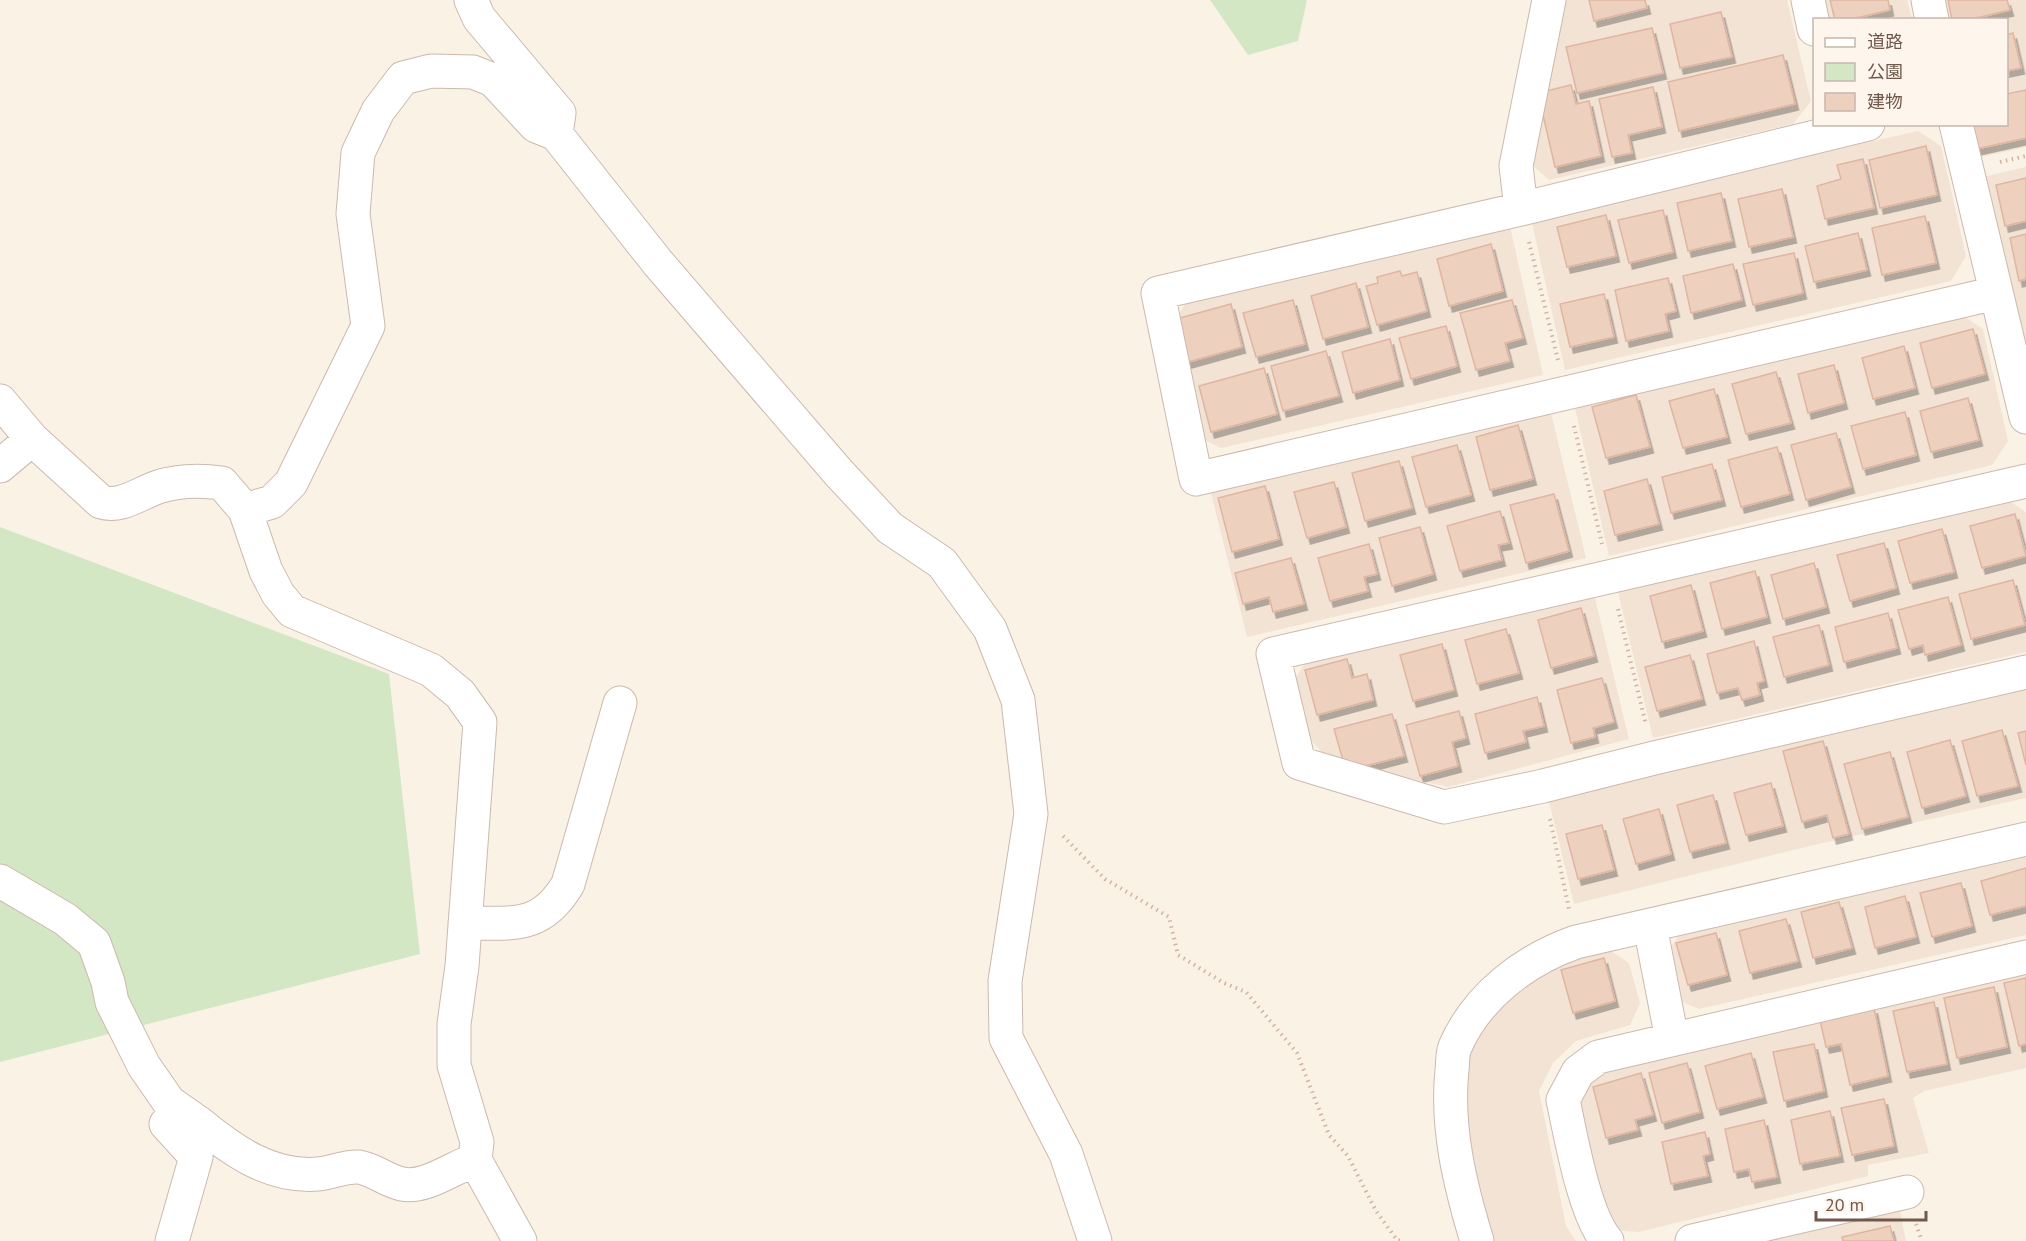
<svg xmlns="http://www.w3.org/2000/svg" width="2026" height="1241" viewBox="0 0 2026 1241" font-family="'PT Sans','Noto Sans JP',sans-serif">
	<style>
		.residential { fill: #f2e3d5 }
		.green { fill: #d4e7c5 }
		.building { fill: #eed0bf; stroke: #e0b6a1; stroke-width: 1.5; filter: url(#shadow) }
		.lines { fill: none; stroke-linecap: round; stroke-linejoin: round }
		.minor-casing { stroke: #ccb9ad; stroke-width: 35 }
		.tertiary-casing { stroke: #ccb9ad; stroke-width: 35 }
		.path { stroke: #d3b3a2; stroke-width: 4; stroke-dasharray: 1.5 4.5; stroke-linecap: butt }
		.minor { stroke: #fff; stroke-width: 33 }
		.tertiary { stroke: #fff; stroke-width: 33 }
	</style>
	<defs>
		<filter id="shadow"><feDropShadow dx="3.5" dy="6" stdDeviation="0" flood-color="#0004"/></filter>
	</defs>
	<rect width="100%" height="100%" fill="#fbf2e6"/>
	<path class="residential" d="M1560,0H1787L1811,101L1793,124L1549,180L1529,162Z
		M1819,0H1907L1912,19H1824Z
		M1940,0H2026V147L1977,158L1969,125L2006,124V20L1945,19Z
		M1918,131L1941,146L1966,256L1951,281L1565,370L1531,219Z
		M2026,167V362L1983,177Z
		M1510,226L1543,375L1221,448L1198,437L1171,326L1188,300Z
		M1959,313L1983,329L2008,441L1992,465L1609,556L1574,404Z
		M1550,409L1586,558L1247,637L1210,490Z
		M2002,496L2026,512V652L1653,738L1617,588Z
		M1594,594L1629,739L1448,787L1373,770L1323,753L1304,733L1291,685L1307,660Z
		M2026,686V798L1818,844L1574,904L1548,797Z
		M2026,853V935L1699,1009L1673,998L1665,954L1681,933Z
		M1606,948L1629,963L1640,1003L1630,1025L1576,1041L1553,1063L1539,1091L1566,1226L1576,1241H1488L1464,1123V1072L1479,1029L1510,988L1548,965Z
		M2026,969V1068L1924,1091L1913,1098L1929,1153L1868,1165V1176L1639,1232L1614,1230L1600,1208L1576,1105L1595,1069Z
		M1900,1211L1906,1241H1760Z"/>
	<path class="green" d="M1210,0H1307L1298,41L1248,55Z
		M0,527L389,674L420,954L0,1062Z"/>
	<path class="building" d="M1589,0H1645L1647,8L1594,21Z
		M1830,0H1888L1890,10L1848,20H1835Z
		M1948,0H2007L2010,10L1968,20H1952Z
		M1721,12L1732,57L1680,68L1670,24Z
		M1652,28L1663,73L1577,93L1566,47Z
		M2013,33L2021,68L2006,71V35Z
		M1783,55L1795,104L1679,131L1668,82Z
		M1571,85L1576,104L1589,101L1601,156L1555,167L1538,93Z
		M1653,87L1662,127L1628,135L1632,153L1612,157L1599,99Z
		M2026,90V138L1976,149L1970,124H2006V94Z
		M1926,146L1937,195L1880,208L1869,160Z
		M1863,159L1874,208L1825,219L1817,186L1841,179L1837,165Z
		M2026,178V221L2005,226L1996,185Z
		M1782,189L1793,237L1749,247L1738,199Z
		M1721,193L1732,241L1688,251L1677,203Z
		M1663,210L1673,252L1629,263L1618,220Z
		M1606,215L1616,256L1567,267L1557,227Z
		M1925,216L1936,263L1882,275L1872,228Z
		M1858,233L1867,270L1814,282L1805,246Z
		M2026,234V279L2019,281L2010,238Z
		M1491,244L1503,291L1449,306L1437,259Z
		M1794,253L1803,293L1753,305L1743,264Z
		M1733,264L1742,300L1691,313L1683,276Z
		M1400,271L1402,276L1417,272L1427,311L1377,325L1366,286L1378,283L1377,277Z
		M1668,278L1676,311L1665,314L1669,331L1626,341L1615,290Z
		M1356,283L1368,327L1323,339L1311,296Z
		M1604,294L1614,337L1570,347L1560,304Z
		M1293,300L1305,344L1256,357L1243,313Z
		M1512,300L1523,338L1505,343L1510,361L1476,370L1460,313Z
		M1231,304L1242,347L1188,362L1176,319Z
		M1446,326L1457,366L1411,379L1399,338Z
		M1973,329L1985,374L1932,388L1920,343Z
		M1390,339L1400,380L1353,393L1342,352Z
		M1904,346L1915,388L1873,399L1862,358Z
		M1326,351L1339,396L1283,411L1271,366Z
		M1834,365L1844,403L1808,413L1798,374Z
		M1264,368L1277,414L1211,432L1199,386Z
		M1776,372L1791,423L1746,434L1732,384Z
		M1714,389L1727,437L1683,448L1669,401Z
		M1636,395L1650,447L1606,458L1592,407Z
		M1968,398L1979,440L1931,452L1920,411Z
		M1905,412L1916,455L1863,469L1851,426Z
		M1518,425L1533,479L1490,490L1476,437Z
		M1836,433L1851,487L1806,500L1791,445Z
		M1457,445L1471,495L1426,507L1412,457Z
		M1777,447L1790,494L1741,507L1728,460Z
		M1399,461L1412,508L1365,521L1352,473Z
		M1712,464L1722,500L1671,513L1662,477Z
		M1647,479L1659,524L1615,535L1604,491Z
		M1334,482L1346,527L1307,538L1294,492Z
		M1265,486L1279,539L1232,552L1218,498Z
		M1554,494L1569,551L1526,563L1510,505Z
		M1500,511L1509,543L1498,545L1502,560L1460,571L1447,526Z
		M2015,514L2026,556L1982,568L1970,526Z
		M1420,527L1433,574L1392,586L1379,538Z
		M1942,529L1954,572L1910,583L1898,541Z
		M1884,543L1896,588L1850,601L1837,555Z
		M1369,544L1377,574L1364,577L1368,591L1330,601L1318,558Z
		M1291,558L1304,604L1273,612L1269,597L1243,604L1235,573Z
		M1814,563L1826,607L1783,619L1771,575Z
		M1755,571L1767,617L1722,629L1710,583Z
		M2013,580L2025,625L1971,639L1959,594Z
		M1691,585L1703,631L1662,642L1650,596Z
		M1948,597L1961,645L1925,655L1923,645L1909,649L1898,610Z
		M1581,608L1594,656L1551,668L1538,620Z
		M1888,613L1897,648L1844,662L1835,627Z
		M1819,625L1829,665L1784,677L1773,637Z
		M1506,629L1519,673L1477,684L1465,640Z
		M1754,641L1764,681L1757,683L1760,695L1742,700L1738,688L1717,693L1707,654Z
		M1442,644L1454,690L1413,701L1400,655Z
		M1690,655L1702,699L1657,711L1645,667Z
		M1347,659L1352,678L1367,674L1373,700L1317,715L1305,670Z
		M1602,678L1614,722L1593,728L1595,737L1571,743L1557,690Z
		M1537,697L1544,726L1523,731L1526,742L1485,753L1475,714Z
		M1459,711L1466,738L1452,742L1458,766L1420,776L1406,725Z
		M1392,714L1404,756L1346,771L1334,729Z
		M2002,730L2018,786L1977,796L1962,741Z
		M2026,731V765L2018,733Z
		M1950,740L1966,796L1922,808L1907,752Z
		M1823,741L1849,834L1833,838L1827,815L1802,822L1783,751Z
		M1890,752L1908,817L1862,829L1844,764Z
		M1771,783L1783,826L1746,835L1734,793Z
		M1713,795L1726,843L1690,852L1677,805Z
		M1659,809L1671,854L1636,864L1623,819Z
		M1602,825L1614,870L1578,879L1566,834Z
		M2026,868V906L1990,915L1981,881Z
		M1961,883L1972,926L1932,937L1920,893Z
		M1905,896L1916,937L1875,948L1865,907Z
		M1839,902L1852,948L1813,958L1801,912Z
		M1786,919L1798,961L1750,973L1739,931Z
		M1716,933L1727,975L1688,985L1676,943Z
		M1604,958L1615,1001L1573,1013L1561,970Z
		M2026,978V1044L2019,1046L2004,983Z
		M1994,987L2007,1047L1957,1058L1944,998Z
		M1934,1002L1947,1064L1907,1072L1893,1011Z
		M1874,1008L1888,1076L1850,1085L1841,1044L1826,1047L1820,1020Z
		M1814,1044L1824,1091L1784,1101L1773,1052Z
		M1751,1053L1763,1097L1717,1109L1705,1066Z
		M1687,1063L1700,1112L1662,1123L1649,1073Z
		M1641,1073L1653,1115L1635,1120L1638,1130L1606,1138L1593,1087Z
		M1884,1099L1894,1146L1852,1155L1841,1108Z
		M1830,1111L1840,1156L1800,1164L1791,1120Z
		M1764,1120L1777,1177L1752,1182L1749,1169L1734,1172L1725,1129Z
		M1705,1132L1710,1154L1703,1156L1708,1176L1671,1184L1662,1142Z
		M1890,1226L1894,1241H1843L1842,1237Z"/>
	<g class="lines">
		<g class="minor-casing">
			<path id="minor" d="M471,0L479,18L559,113L556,134
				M1808,0L1814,29
				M1928,0L1932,20
				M1868,124L1521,209L1158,293L1196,479L1996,293
				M1956,124L2026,417
				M1521,209L1516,166L1549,0
				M0,401L32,439L101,502C121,508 138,494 158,487C179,480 200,480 222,483L245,510L266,571L278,594L292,611L431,670L460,694L480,722L462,966L454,1024V1065L477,1142L475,1160L520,1241
				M0,466L32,439
				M2026,481L1273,654L1299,763L1444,807L1543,786L1654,758L2026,672
				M245,510L272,502L291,483L368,326L353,214L358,153L378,111L403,78L431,71L473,72L493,80L536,126L556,134L658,263L838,472L890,528L942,563L990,629L1018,700L1031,814L1005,981L1006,1038L1066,1154L1095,1241
				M0,881L65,919L94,943L108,982L112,1002L144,1066L169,1102L199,1123L166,1124L196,1157L172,1241
				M465,923C512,923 541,930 568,884L620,703
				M1650,926L1672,1039
				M199,1123C233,1151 271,1178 318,1174C331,1173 345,1166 359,1167C373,1169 387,1181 402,1184C425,1189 454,1167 475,1160
				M1607,1241C1584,1214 1571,1137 1563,1100L1578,1072L1598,1057L2026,957
				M1692,1241L1907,1192"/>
		</g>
		<g class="tertiary-casing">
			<path id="tertiary" d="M1477,1241C1460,1185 1446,1128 1452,1070C1453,1063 1452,1054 1455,1047C1477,996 1525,960 1576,942L2026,839"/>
		</g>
		<path class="path" d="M2000,162L2026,156
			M1529,242L1558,360
			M1574,426L1602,544
			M1618,609L1646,725
			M1550,819L1569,909
			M1063,836L1105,879L1169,917L1178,955L1224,983L1246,992L1297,1053L1329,1135L1348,1156L1376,1211L1397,1240L1404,1241
			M1916,1224L1922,1241"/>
		<use href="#minor" class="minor"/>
		<use href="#tertiary" class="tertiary"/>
	</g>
	<rect x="1813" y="18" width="195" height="108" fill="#fef6ec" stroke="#c6b7ac" stroke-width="1.5"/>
	<rect x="1825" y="38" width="30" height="9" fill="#ffffff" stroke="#c6b7ac" stroke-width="1.5"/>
	<text x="1867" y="48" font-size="18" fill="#72584c">道路</text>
	<rect x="1825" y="63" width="30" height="18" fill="#d4e7c5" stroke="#c6b7ac" stroke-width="1.5"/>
	<text x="1867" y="78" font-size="18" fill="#72584c">公園</text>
	<rect x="1825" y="93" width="30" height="18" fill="#eed0bf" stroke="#c6b7ac" stroke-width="1.5"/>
	<text x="1867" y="108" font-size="18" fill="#72584c">建物</text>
	<path d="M1816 1211v9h110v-9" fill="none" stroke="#72584c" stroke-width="3"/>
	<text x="1825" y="1211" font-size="18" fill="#72584c" stroke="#fef6ec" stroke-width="4.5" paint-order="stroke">20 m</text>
</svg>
